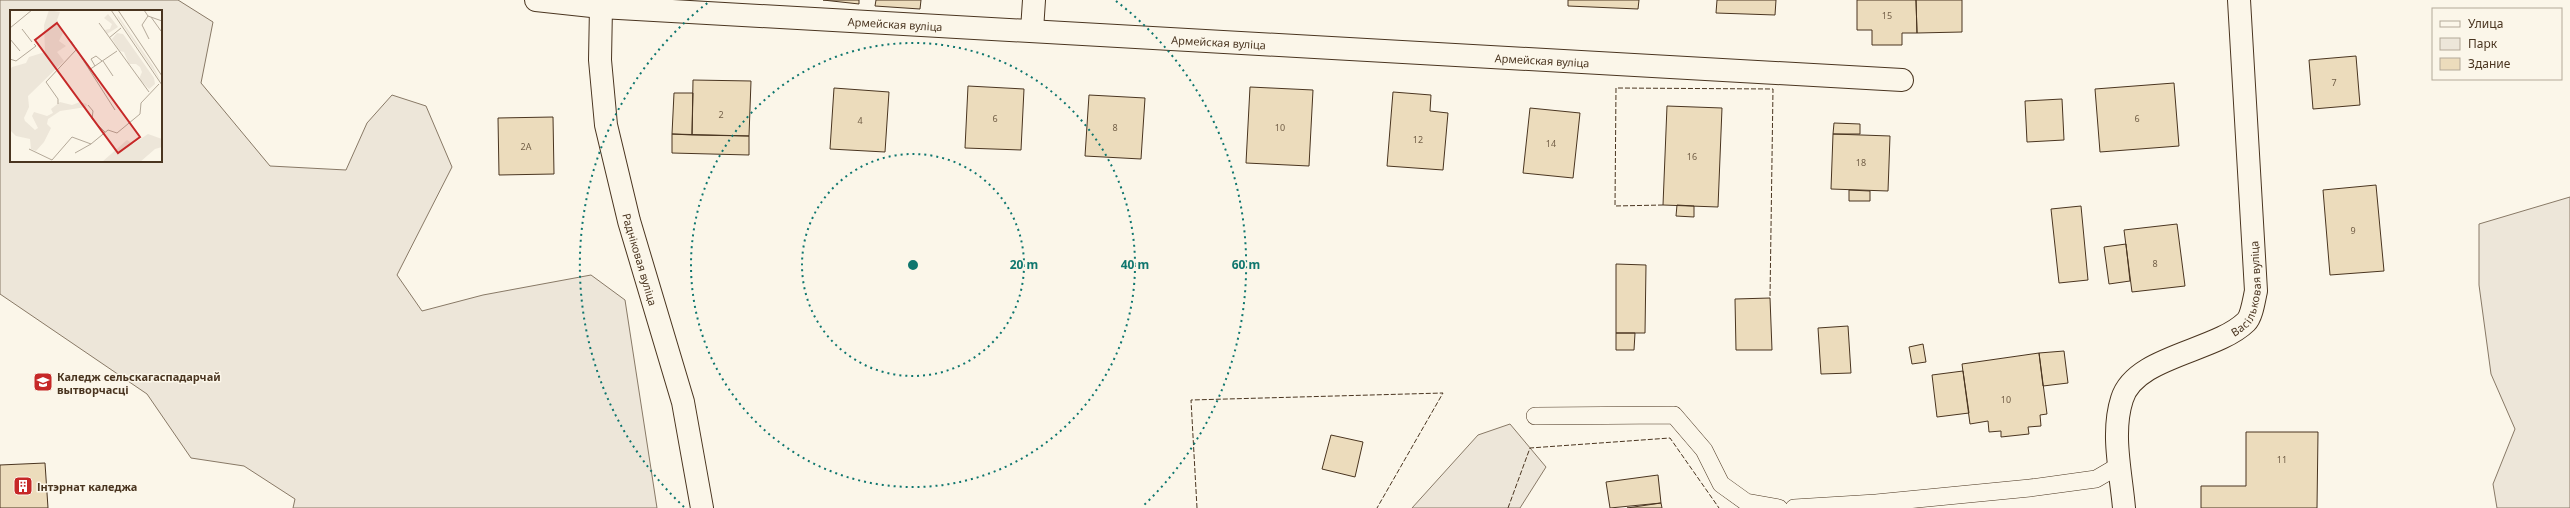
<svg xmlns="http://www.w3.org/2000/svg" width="2570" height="508" viewBox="0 0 2570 508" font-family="'Noto Sans',sans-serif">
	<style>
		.green { fill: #ede6d9; stroke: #887966; fill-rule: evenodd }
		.building { fill: #ecdcbc; stroke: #4a3520 }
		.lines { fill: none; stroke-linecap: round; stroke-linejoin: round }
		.service-casing { stroke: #4a3520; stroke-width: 18 }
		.minor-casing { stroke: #4a3520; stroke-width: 24 }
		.service { stroke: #fbf6e9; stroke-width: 17 }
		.minor { stroke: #fbf6e9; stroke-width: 22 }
		.fence { stroke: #4a3520; stroke-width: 1; stroke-dasharray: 5 2; stroke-linecap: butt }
		.ring { fill: none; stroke: #0f766e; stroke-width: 2; stroke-dasharray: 2 4 }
		.labels { text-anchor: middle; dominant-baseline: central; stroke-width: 3; stroke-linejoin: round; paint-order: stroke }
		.number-label { font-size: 9px; fill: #725f47 }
		.street-label { font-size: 11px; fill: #4a3520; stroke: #fbf6e9 }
		.poi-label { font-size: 11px; font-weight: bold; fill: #4a3520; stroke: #fbf6e9; text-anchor: start }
		.inset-road { fill: none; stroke: #b4a999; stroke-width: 1 }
		.view { fill: #c62828; fill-opacity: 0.15; stroke: #c62828; stroke-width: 2 }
		.inset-edge { fill: none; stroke: #4a3520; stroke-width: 2 }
		.centre { fill: #0f766e; stroke: #fbf6e9; stroke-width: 2 }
		.ring-label { font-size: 12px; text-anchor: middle; font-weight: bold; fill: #0f766e; stroke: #fbf6e9; stroke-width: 3; stroke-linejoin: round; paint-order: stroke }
	</style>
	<rect width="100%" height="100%" fill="#fbf6e9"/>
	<path class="green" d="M0,0H178L213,22L201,83L270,166L346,170L367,123L392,95L426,106L452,167L397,275L422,311L483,295L591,275L625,300L657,508H293L295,499L244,466L191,458L147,394L0,294ZM11,11H161V161H11Z
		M2570,197V508H2497L2493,484L2515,429L2491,374L2479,285V224Z
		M1510,424L1546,467L1520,508H1412L1478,435Z"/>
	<path class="building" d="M823,0H859V4Z
		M876,0H921L920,9L875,6Z
		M1568,0H1639L1638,9L1568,6Z
		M1717,0H1776L1775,15L1716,13Z
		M1857,0H1916L1917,33H1902V45H1872V30H1857Z
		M1916,0H1962V32L1917,33Z
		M2356,56L2360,105L2313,109L2309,60Z
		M693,80L751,81L749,136L692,135Z
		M2174,83L2179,146L2100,152L2095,89Z
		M968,86L1024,89L1021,150L965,148Z
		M1250,87L1313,90L1309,166L1246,163Z
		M834,88L889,92L885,152L830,149Z
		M1393,92L1431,95L1430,111L1448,113L1443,170L1387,166Z
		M674,93H693L692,135L672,134Z
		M1089,95L1145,98L1141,159L1085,156Z
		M2062,99L2064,140L2027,142L2025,101Z
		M1667,106L1722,108L1718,207L1663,205Z
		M1530,108L1580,113L1573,178L1523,173Z
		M553,117L554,174L499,175L498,118Z
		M1834,123L1860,124V134H1833Z
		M672,134L749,136V155L672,153Z
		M1833,134L1890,136L1888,191L1831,189Z
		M2376,185L2384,271L2330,275L2323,190Z
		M1849,190L1870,191V201H1849Z
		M1677,205L1694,206V217L1676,216Z
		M2081,206L2088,280L2059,283L2051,209Z
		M2177,224L2185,286L2132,292L2124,230Z
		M2126,244L2130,281L2109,284L2104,247Z
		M1616,264L1646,265L1645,333H1616Z
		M1770,298L1772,350H1736L1735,299Z
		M1848,326L1851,373L1821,374L1818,328Z
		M1616,333H1635L1634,350H1616Z
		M1923,344L1926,362L1912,364L1909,347Z
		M2064,351L2068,383L2043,386L2039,353Z
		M2039,353L2047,414L2040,415L2041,426L2028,427L2029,434L2001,437V431L1989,432L1988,421L1970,424L1962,364Z
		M1963,371L1969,413L1937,417L1932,375Z
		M2246,432H2318L2317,508H2201V486H2246Z
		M1331,435L1363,442L1355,477L1322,469Z
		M45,463L48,508H0V465Z
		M1658,475L1661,503L1610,508L1606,482Z
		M1661,503L1662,508H1627Z"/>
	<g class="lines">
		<g class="service-casing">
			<path id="service" d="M1535,416L1674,415L1704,450L1721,484L1746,502L1779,508
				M1794,508L1876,503L2030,488L2096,479L2120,465"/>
		</g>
		<g class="minor-casing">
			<g id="minor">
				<path id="s1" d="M536,0L601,7L1902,80"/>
				<path id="s2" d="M601,7L600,60L606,125L629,221L683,402L702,508"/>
				<path d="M1032,30L1034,0"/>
				<path id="s3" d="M2124,508C2121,473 2111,433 2122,399C2135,356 2215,352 2246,322C2252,316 2254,299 2256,291L2239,0"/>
			</g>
		</g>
		<use href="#service" class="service"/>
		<use href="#minor" class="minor"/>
		<path class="fence" d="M1663,205L1615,206L1616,88L1773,89L1770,298
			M1197,508L1191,400L1443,393L1377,508
			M1508,508L1530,448L1670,438L1719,508"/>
	</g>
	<g class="ring">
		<circle cx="913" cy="265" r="111"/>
		<circle cx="913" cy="265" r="222"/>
		<path d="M684 507A333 333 0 0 1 710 1M1116 1A333 333 0 0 1 1142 507"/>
	</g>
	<defs>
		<g id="university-square" transform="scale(1)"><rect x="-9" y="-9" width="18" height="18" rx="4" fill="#c62828" stroke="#fbf6e9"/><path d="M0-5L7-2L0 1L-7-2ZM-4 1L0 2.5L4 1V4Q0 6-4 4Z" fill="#fff"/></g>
		<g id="building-square" transform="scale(1)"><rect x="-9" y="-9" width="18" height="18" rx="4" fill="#c62828" stroke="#fbf6e9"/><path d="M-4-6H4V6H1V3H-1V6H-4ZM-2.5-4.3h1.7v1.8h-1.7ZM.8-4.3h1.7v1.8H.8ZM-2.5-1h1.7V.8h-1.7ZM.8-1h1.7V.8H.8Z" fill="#fff"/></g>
	</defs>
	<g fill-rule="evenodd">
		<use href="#university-square" x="43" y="382"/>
		<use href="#building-square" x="23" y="486"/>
	</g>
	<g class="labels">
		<g class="number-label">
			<text x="1887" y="15">15</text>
			<text x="2334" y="82">7</text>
			<text x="721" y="114">2</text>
			<text x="995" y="118">6</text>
			<text x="2137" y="118">6</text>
			<text x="860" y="120">4</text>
			<text x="1115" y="127">8</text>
			<text x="1280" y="127">10</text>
			<text x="1418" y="139">12</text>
			<text x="1551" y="143">14</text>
			<text x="526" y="146">2А</text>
			<text x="1692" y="156">16</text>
			<text x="1861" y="162">18</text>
			<text x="2353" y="230">9</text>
			<text x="2155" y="263">8</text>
			<text x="2006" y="399">10</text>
			<text x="2282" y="459">11</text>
		</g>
		<g class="street-label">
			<text stroke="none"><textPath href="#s1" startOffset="360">Армейская вуліца</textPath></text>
			<text stroke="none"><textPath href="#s1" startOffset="684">Армейская вуліца</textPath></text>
			<text stroke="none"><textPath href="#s1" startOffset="1008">Армейская вуліца</textPath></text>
			<text stroke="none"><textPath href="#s2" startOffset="257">Радніковая вуліца</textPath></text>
			<text stroke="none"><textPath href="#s3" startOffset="292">Васільковая вуліца</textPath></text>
		</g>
		<g class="poi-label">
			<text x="57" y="376">Каледж сельскагаспадарчай<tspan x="57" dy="13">вытворчасці</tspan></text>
			<text x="37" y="486">Інтэрнат каледжа</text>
		</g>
	</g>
	<g transform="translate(10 10)">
		<rect width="152" height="152" fill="#fbf6e9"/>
		<path d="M39,0L50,2L47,10L53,23L49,31L56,36L47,42L54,51L18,86L19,97L14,108L15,111L25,120L28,118L22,106L24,102L37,106L43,103L41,99L50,92L62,95L70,92L77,94L76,97L50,101L38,109L37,114L41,118L34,132L26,141L21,139L20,129L6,126L0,120V60L2,57L16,53L19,47L35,42L34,15ZM98,4L108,17L97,24L94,20L100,19L102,14L94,8ZM107,4L143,56L152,73L108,8ZM107,23L113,24L144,68L145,74L139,79L129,69L132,62L130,57L126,54H119L114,42L110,41L102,29ZM138,124L152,129V137L145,139L130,152H92L117,130L123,134Z" fill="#ede6d9"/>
		<path class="inset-road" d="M101,0L152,75M108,0L152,66M134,0L138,6L152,11M138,6L132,15L139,29M141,7L151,21M89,13L139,82M0,18L22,0M12,19L22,32M99,28L111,18M0,29L10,41M61,31L105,100M0,49L6,51L26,36L24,34M93,51L103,66M85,56L81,49L86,46L92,51M79,60L107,41M48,94V89L36,72L66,40M78,95L83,101L82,109L95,122M19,139L42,150L62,127L81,134L98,120L107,123L130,104L131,93L149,74M65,143L81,134"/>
		<path class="view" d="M47,13L130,127L108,143L25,30Z"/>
		<rect width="152" height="152" class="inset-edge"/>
	</g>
	<circle cx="913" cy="265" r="6" class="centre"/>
	<g class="ring-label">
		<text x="1024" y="269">20 m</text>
		<text x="1135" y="269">40 m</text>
		<text x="1246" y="269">60 m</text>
	</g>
	<rect x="2432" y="8" width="130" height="72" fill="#fbf6e9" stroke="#b4a999"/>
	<rect x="2440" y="21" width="20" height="6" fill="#fbf6e9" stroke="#b4a999"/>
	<text x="2468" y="28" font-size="12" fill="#4a3520">Улица</text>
	<rect x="2440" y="38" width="20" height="12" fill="#ede6d9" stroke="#b4a999"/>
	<text x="2468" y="48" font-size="12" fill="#4a3520">Парк</text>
	<rect x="2440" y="58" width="20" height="12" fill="#ecdcbc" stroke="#b4a999"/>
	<text x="2468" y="68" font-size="12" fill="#4a3520">Здание</text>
</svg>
